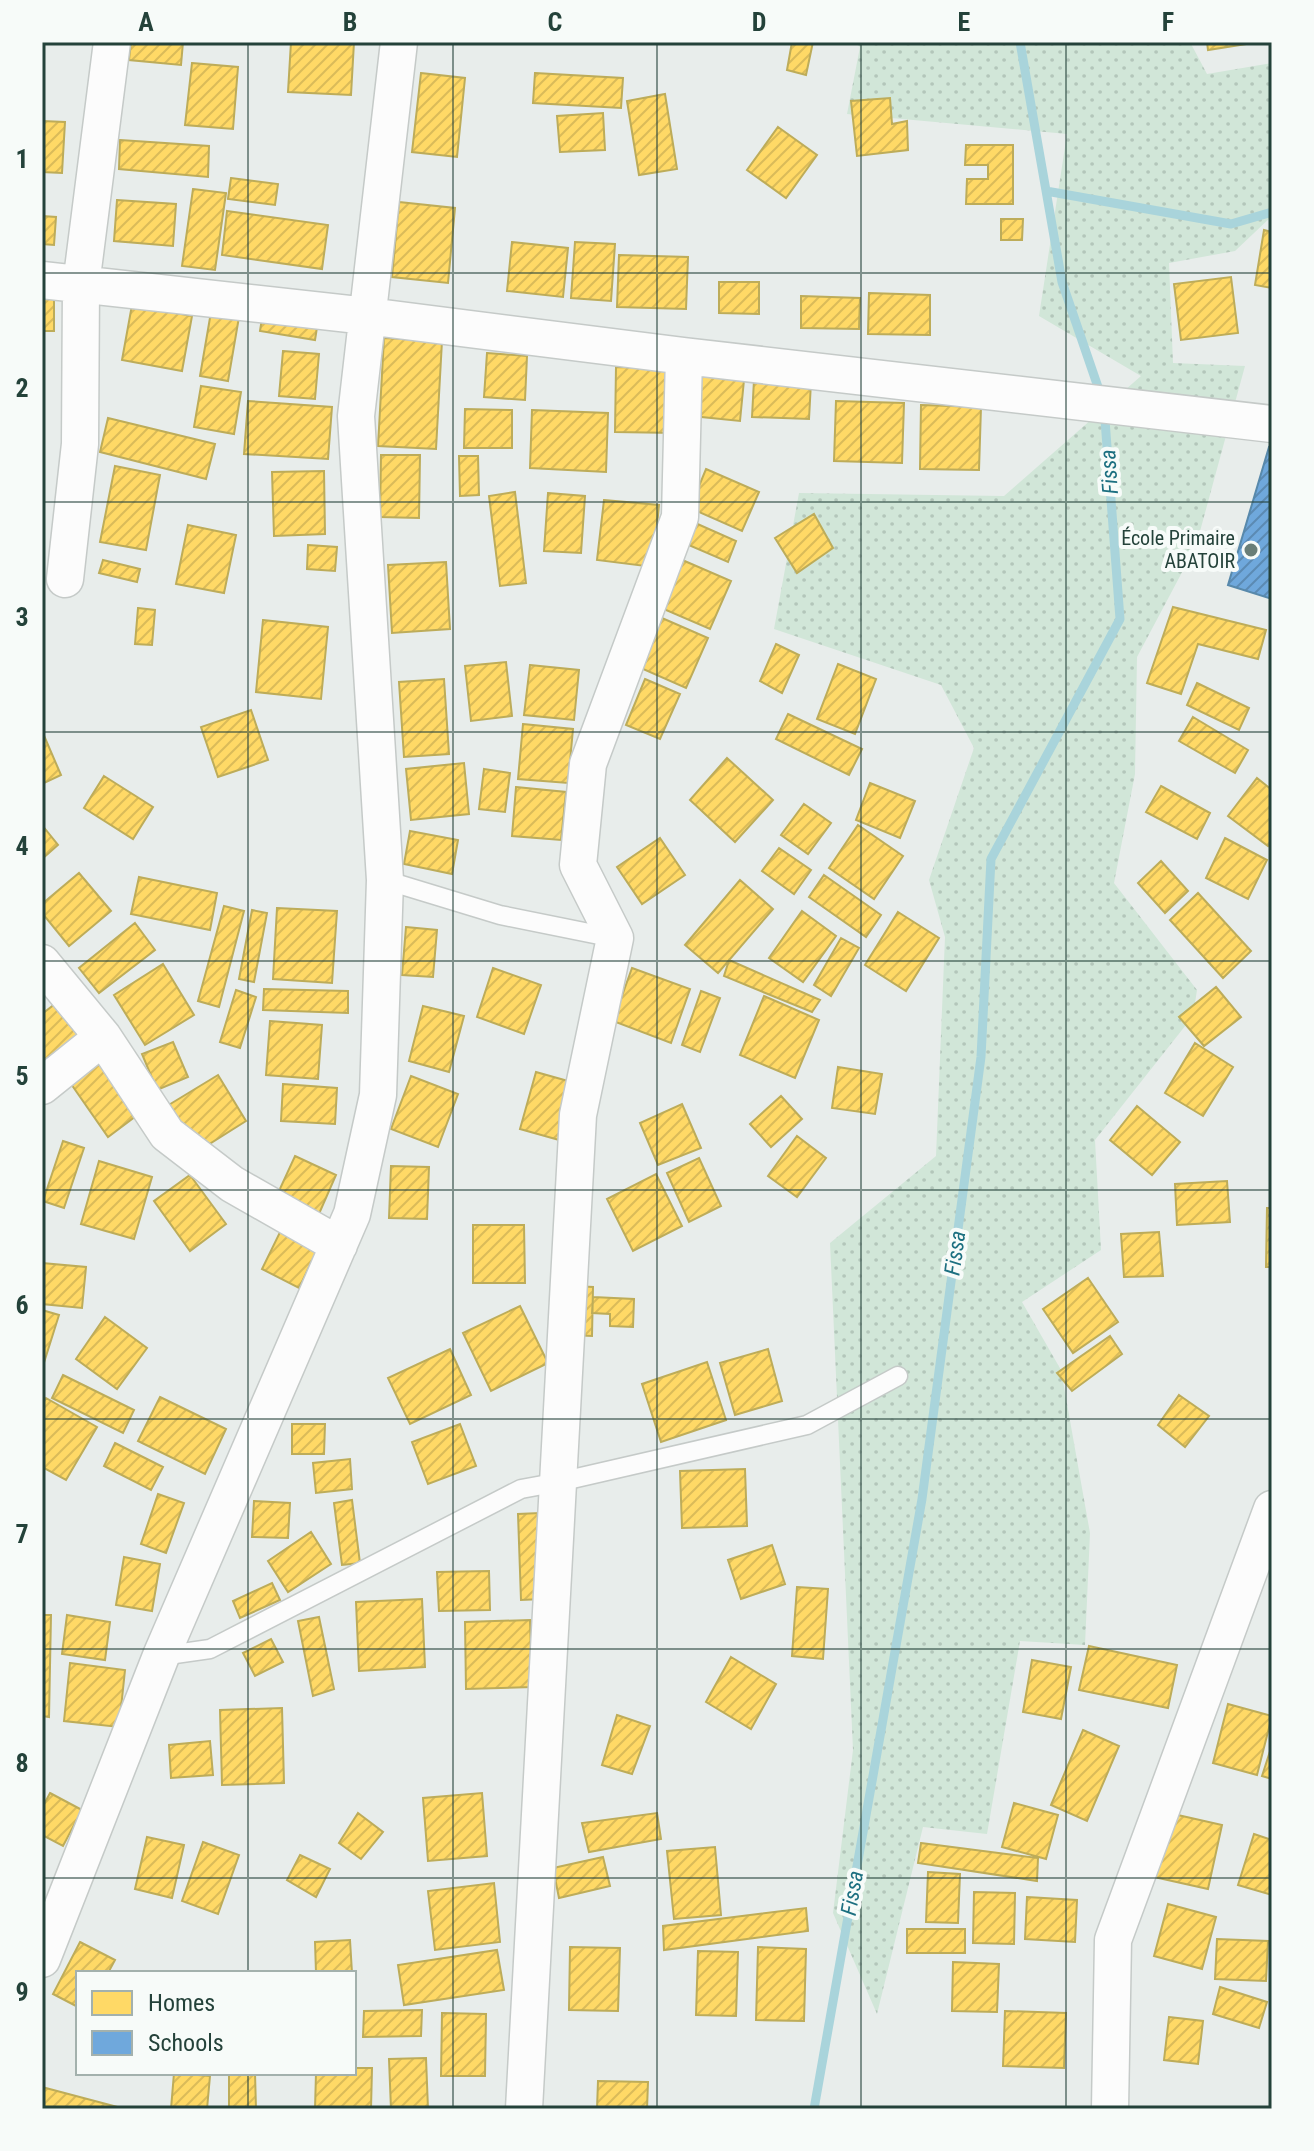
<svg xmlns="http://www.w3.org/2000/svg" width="1314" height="2151" viewBox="0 0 1314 2151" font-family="'Roboto Condensed',sans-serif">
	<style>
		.park { fill: url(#park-dots) }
		.homes { fill: url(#homes-hatch); stroke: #bdac59; stroke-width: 2 }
		.schools { fill: url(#schools-hatch); stroke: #5889ab; stroke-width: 2 }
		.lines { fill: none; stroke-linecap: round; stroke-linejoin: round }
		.stream { stroke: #a9d4db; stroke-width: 9 }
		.lane-casing { stroke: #c5cac8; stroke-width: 21 }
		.street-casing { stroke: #c5cac8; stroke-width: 39 }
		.lane { stroke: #fcfcfc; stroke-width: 18 }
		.street { stroke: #fcfcfc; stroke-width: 36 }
		.grid { fill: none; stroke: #24423a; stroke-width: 2; stroke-opacity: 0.55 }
		.poi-dot { fill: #697e78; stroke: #f7fbf9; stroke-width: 3 }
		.labels { text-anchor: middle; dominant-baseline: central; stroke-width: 8; stroke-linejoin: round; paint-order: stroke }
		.poi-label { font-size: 20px; fill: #24423a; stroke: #f7fbf9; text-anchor: end }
		.water-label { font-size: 22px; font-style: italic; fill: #1c6f80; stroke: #f7fbf9 }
		.neatline { fill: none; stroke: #24423a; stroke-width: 3 }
		.grid-label { font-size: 26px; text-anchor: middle; font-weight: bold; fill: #24423a }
	</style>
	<defs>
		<pattern id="park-dots" width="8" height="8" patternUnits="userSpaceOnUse" patternTransform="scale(2)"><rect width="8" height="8" fill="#d1e6d8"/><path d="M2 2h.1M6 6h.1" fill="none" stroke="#b3c6ba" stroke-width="1.8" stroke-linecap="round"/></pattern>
		<pattern id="homes-hatch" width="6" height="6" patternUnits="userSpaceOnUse" patternTransform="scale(2)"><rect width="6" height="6" fill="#ffd966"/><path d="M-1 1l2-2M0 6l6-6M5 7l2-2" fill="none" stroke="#dabb59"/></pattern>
		<pattern id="schools-hatch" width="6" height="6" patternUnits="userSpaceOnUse" patternTransform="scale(2)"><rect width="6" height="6" fill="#6fa8dc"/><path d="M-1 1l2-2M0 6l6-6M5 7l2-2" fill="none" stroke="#5b8ab3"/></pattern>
	</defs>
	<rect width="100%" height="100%" fill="#e8edeb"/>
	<path class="park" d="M853,42H1190L1207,74L1272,63V216L1235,251L1169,263L1173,363L1245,366L1196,546L1137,657L1135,774L1114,883L1197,990L1193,1016L1095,1140L1101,1250L1022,1302L1061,1370L1090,1533L1085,1645L1020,1641L987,1834L923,1827L877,2014L833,1913L853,1750L830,1243L936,1156L945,937L929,880L974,748L941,685L774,629L799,493L1004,496L1141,376L1039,316L1067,134L847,114L860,47Z"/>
	<path class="homes" d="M131,42H183L181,65L129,60Z
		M291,42H354L351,95L288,92Z
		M792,42H813L806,75L787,70Z
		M1207,42H1259L1208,50Z
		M192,63L238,67L233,129L185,125Z
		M421,73L465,78L457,157L412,152Z
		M535,73L623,78L621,108L533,103Z
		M665,94L677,169L639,175L627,101Z
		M890,98L892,124L907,121L908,150L857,156L851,101Z
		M603,113L605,150L560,152L557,116Z
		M42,121L65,122L62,173L42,172Z
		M778,127L817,155L786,198L747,170Z
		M120,140L209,146L208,177L119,169Z
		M966,145H1013V204H966L967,179H988V165H965Z
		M231,178L278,184L275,205L228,199Z
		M193,189L226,193L215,270L182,266Z
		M117,200L176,204L173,246L114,241Z
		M399,202L455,208L448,283L392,277Z
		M227,211L328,225L322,269L222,255Z
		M42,216L56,217L54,245L42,244Z
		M1001,219H1023L1022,240H1001Z
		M1264,230L1272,232V288L1255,285Z
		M512,242L568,248L563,297L507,291Z
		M575,242L615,244L611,301L571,298Z
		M619,255L688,257L686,309L617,307Z
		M1231,277L1238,333L1181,340L1174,284Z
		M719,282H759V314L719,313Z
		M42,288L54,289V331H42Z
		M869,293L930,295V335L868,334Z
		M801,296L860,298L859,329L801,328Z
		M132,305L192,316L182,371L122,360Z
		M211,312L239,317L228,381L200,376Z
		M263,312L318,321L315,340L260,331Z
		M384,338L442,341L436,449L378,446Z
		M283,351L319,354L315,399L279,396Z
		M487,353L527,356L525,400L484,397Z
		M616,367L677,368L676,433L615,432Z
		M697,375L744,380L740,421L692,416Z
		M754,380L811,382L809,419L752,417Z
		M201,386L241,392L234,434L194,427Z
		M248,401L332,407L328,459L244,454Z
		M836,401L904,403L902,463L834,461Z
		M921,405L981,407L979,470L920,469Z
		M465,409L512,410V448H464Z
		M532,410L608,413L606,472L530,468Z
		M108,418L215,444L206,479L100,452Z
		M381,455H420L419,518L380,517Z
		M459,456H478L479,495L460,496Z
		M115,466L160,475L146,550L100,542Z
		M706,469L759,492L742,531L690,508Z
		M324,471L325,534L274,536L272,472Z
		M515,492L526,583L500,586L489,496Z
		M548,493L585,496L581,553L544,551Z
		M604,500L659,505L653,567L597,560Z
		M814,514L833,548L797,573L775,538Z
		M693,522L736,541L728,562L684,543Z
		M188,525L236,535L224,593L176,584Z
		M308,545L337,547L335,571L307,569Z
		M680,559L731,581L710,629L659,607Z
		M103,560L140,569L137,582L99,573Z
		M446,562L450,629L392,633L388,565Z
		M1173,607L1266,630L1258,659L1198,644L1181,694L1147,683Z
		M138,608L155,610L152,645L135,644Z
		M655,615L708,638L686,688L634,665Z
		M263,620L328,627L321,699L256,692Z
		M776,644L799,655L782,693L760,681Z
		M506,662L512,716L471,721L465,666Z
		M838,664L876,679L855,734L817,719Z
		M530,665L579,670L574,720L524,715Z
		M444,679L449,754L404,757L399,682Z
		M645,679L680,694L660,739L626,725Z
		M1197,683L1249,708L1239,730L1187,705Z
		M251,710L268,760L218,777L201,727Z
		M788,714L862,749L849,775L776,739Z
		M1193,717L1248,750L1235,773L1179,741Z
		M523,724L573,729L568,783L518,779Z
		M42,731L61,775L42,784Z
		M727,758L773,800L735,842L690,800Z
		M464,763L469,814L411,820L406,769Z
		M484,769L510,773L505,812L479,809Z
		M104,776L153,807L133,839L84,808Z
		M1257,778L1272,790V840L1268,846L1228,816Z
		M870,783L915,801L900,838L856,820Z
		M1161,786L1210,813L1197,839L1146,812Z
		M516,787L566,792L561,840L512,836Z
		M804,804L831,823L808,854L781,835Z
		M42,825L58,845L42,859Z
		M858,825L903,856L874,899L829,868Z
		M410,831L458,840L452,874L404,864Z
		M660,838L685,875L642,904L617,867Z
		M1225,838L1267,860L1248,899L1206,878Z
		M779,848L811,870L794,894L762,871Z
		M1161,861L1188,891L1165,913L1138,883Z
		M79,873L111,911L69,946L42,913V904Z
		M824,875L881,915L866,937L809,897Z
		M139,877L217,893L210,930L131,914Z
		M740,880L773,909L718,973L685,945Z
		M1198,893L1251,951L1223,978L1170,920Z
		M224,906L244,911L219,1007L198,1001Z
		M277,908L337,911L332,983L273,979Z
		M252,910L267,913L254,982L239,979Z
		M802,911L836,936L803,982L769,958Z
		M898,912L939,938L906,991L865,965Z
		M135,923L155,950L99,993L79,968Z
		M406,927L437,930L433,977L402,975Z
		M841,938L859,948L831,996L814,985Z
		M729,960L820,1000L812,1012L724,976Z
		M163,964L194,1015L145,1045L114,995Z
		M493,968L541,985L524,1034L477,1017Z
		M632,968L690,989L671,1043L613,1021Z
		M1216,987L1241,1017L1204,1046L1179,1017Z
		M264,989L348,991V1013L263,1010Z
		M236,990L256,997L240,1048L220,1042Z
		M701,991L720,998L700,1052L682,1045Z
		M764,996L819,1020L795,1078L740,1055Z
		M55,1004L85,1043L42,1073V1014Z
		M423,1006L464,1016L449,1072L409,1061Z
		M270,1021L322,1025L318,1079L266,1075Z
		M173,1042L188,1077L157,1090L142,1054Z
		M1195,1043L1233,1067L1203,1116L1165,1093Z
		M105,1055L144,1110L108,1137L69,1081Z
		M838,1067L882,1074L875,1114L832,1108Z
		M536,1072L575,1083L559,1140L520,1129Z
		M218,1075L246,1121L195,1153L167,1106Z
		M411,1076L458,1094L438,1147L391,1129Z
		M283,1084L337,1088L335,1124L281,1121Z
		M781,1096L802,1119L771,1147L750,1124Z
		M682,1104L701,1148L658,1165L640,1123Z
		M1137,1106L1180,1142L1152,1175L1110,1140Z
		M797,1136L826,1158L797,1197L768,1176Z
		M63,1141L84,1148L64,1208L43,1201Z
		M295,1156L336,1175L315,1223L273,1204Z
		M699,1158L721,1206L689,1222L667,1173Z
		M99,1161L152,1177L134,1239L81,1224Z
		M391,1166L429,1167L427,1219L389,1218Z
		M656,1174L682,1226L633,1251L607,1199Z
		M190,1175L226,1224L190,1251L154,1201Z
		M1227,1181L1230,1222L1177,1225L1175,1184Z
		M1267,1208H1272V1267H1266Z
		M284,1224L321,1242L299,1288L262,1269Z
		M473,1225H524L525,1283H473Z
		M1159,1232L1163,1276L1124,1277L1121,1234Z
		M42,1263L86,1267L82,1308L42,1304Z
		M1088,1278L1118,1322L1073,1353L1043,1309Z
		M573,1286L593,1287L592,1336L571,1335Z
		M593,1297L634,1299L633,1327L610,1326V1314L592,1313Z
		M520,1306L548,1363L491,1391L463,1333Z
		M42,1310L59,1315L42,1369Z
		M105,1317L147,1348L117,1389L76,1359Z
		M1110,1336L1122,1354L1072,1391L1057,1373Z
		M450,1349L471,1395L410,1424L388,1378Z
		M768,1349L782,1401L735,1415L720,1363Z
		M707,1362L726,1420L661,1442L642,1384Z
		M63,1375L134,1410L123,1433L52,1398Z
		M1179,1395L1209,1416L1185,1447L1158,1425Z
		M160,1397L226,1429L205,1474L138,1441Z
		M46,1398L97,1427L66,1480L42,1467V1405Z
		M292,1424H325L324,1454H292Z
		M460,1424L476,1466L428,1484L412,1442Z
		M115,1443L163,1467L151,1490L104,1466Z
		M350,1459L352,1489L316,1493L313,1463Z
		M745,1469L747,1526L682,1528L680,1471Z
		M158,1494L184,1503L166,1553L141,1544Z
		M352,1500L360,1563L342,1565L334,1503Z
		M254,1501L290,1503L288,1538L252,1537Z
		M540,1513L542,1599L521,1600L518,1514Z
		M311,1532L331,1564L288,1592L268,1561Z
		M772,1545L785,1584L741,1599L728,1560Z
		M124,1557L160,1564L152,1611L116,1605Z
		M489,1571L490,1610L439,1611L437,1572Z
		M272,1583L280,1600L240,1618L233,1601Z
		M797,1587L828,1589L823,1659L792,1656Z
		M422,1599L425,1667L359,1671L356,1602Z
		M42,1615H51L49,1717L42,1716Z
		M67,1615L110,1622L105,1660L62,1654Z
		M319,1617L334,1689L313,1696L298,1621Z
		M530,1620L532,1687L466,1689L465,1622Z
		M271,1639L283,1662L255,1676L243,1653Z
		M1089,1646L1177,1665L1168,1708L1079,1690Z
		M731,1657L776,1684L751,1729L706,1702Z
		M1032,1660L1071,1667L1061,1719L1023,1712Z
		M70,1663L125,1670L119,1727L64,1721Z
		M1228,1704L1272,1716L1257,1775L1213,1763Z
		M282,1708L284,1783L222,1785L220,1710Z
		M617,1715L650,1726L632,1774L602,1765Z
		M1083,1730L1119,1746L1087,1821L1051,1805Z
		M210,1741L213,1775L171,1778L169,1745Z
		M1272,1745V1779L1262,1776Z
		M50,1793L82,1810L63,1846L42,1835V1808Z
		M482,1793L487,1856L428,1861L423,1798Z
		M1014,1803L1058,1815L1046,1859L1002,1847Z
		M358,1813L383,1832L361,1859L339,1843Z
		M657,1813L661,1839L589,1852L582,1823Z
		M1169,1813L1222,1825L1208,1889L1154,1877Z
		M1254,1834L1272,1840V1895L1238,1885Z
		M147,1837L184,1845L172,1898L135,1889Z
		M203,1842L239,1855L218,1914L182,1901Z
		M921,1843L1038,1858L1037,1881L918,1863Z
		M715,1847L721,1915L674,1919L667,1851Z
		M300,1855L330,1869L316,1897L287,1880Z
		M603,1857L610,1886L559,1898L553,1868Z
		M928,1872L960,1874L958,1923L926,1922Z
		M494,1883L500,1942L435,1950L428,1891Z
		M974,1892L1015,1893L1014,1944L973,1943Z
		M1027,1897L1077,1900L1075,1942L1025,1939Z
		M1168,1904L1216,1917L1202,1969L1154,1956Z
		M806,1908L808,1931L664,1950L663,1926Z
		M907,1929H965V1953H907Z
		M1217,1939L1268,1941L1266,1981L1215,1979Z
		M350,1940L352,1973H316L315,1942Z
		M80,1942L115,1960L108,1973H78V2007L53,1994Z
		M570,1947L620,1948L618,2011L569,2010Z
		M758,1947L806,1949L804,2021L756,2020Z
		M497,1950L504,1990L404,2005L398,1965Z
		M698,1951L738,1952L736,2016L696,2015Z
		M953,1962L999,1964L997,2012L952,2011Z
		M1220,1987L1267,2002L1259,2028L1213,2014Z
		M422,2010L421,2036L363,2037L364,2011Z
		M1005,2011L1066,2013L1064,2068L1003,2066Z
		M442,2013L486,2014L485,2076H441Z
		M1169,2017L1203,2021L1198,2064L1164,2060Z
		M426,2058L428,2109H391L389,2059Z
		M354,2068H372L371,2109H315L316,2073H354Z
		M174,2073L210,2076L207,2109H171Z
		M229,2073H255L256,2109H229Z
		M598,2081L648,2082L647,2109H597Z
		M42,2087L125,2109H42Z"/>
	<path class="schools" d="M1269,447L1272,448V599L1228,585Z"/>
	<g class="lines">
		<path class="stream" d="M1020,42L1062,282L1098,387
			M1046,191L1231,224L1272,212
			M814,2109L922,1499L981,1057L991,859L1120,619L1105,420"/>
		<g class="lane-casing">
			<path id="lane" d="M385,880L500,915L614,938
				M161,1656L210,1649L521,1489L559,1482L807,1425L898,1376"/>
		</g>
		<g class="street-casing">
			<path id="street" d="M42,280L367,316L684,356L1272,424
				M65,579L80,444L81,285L112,42
				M42,963L103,1037L167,1134L232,1184L339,1245
				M42,1086L103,1037
				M42,1959L161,1656L352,1214L378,1095L385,880L356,416L399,42
				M524,2109L578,1115L615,938L578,865L588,764L680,517L684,356
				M1110,2109L1113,1940L1272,1509"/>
		</g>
		<use href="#lane" class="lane"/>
		<use href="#street" class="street"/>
	</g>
	<path class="grid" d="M248,42V1973M453,42V2109M657,42V2109M861,42V2109M1066,42V2109M42,273H1272M42,502H1272M42,732H1272M42,961H1272M42,1190H1272M42,1419H1272M42,1649H1272M42,1878H1272M248,2073V2109"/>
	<circle class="poi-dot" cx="1251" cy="550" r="8"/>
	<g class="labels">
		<g class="poi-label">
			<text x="1235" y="538">École Primaire<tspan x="1235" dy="23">ABATOIR</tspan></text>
		</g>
		<g class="water-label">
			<text transform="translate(1109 472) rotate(-94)">Fissa</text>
			<text transform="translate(955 1253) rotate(-82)">Fissa</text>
			<text transform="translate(852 1893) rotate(-80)">Fissa</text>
		</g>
	</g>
	<rect width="1314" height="2151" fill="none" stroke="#f7fbf9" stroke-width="88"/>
	<rect x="76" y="1971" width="280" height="104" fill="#f7fbf9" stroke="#a3b1ad" stroke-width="2"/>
	<rect x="92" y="1991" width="40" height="24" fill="#ffd966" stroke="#a3b1ad" stroke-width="2"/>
	<text x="148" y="2011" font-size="24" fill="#24423a">Homes</text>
	<rect x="92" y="2031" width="40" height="24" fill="#6fa8dc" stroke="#a3b1ad" stroke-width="2"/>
	<text x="148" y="2051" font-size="24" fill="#24423a">Schools</text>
	<rect x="44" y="44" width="1226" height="2063" class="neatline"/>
	<g class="grid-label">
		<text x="146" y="31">A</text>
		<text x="350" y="31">B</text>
		<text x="555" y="31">C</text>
		<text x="759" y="31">D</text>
		<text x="964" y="31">E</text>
		<text x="1168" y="31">F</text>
		<text x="22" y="168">1</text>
		<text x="22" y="397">2</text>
		<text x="22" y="626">3</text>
		<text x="22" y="855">4</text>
		<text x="22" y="1085">5</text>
		<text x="22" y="1314">6</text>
		<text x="22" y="1543">7</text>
		<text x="22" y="1772">8</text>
		<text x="22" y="2001">9</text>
	</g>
</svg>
